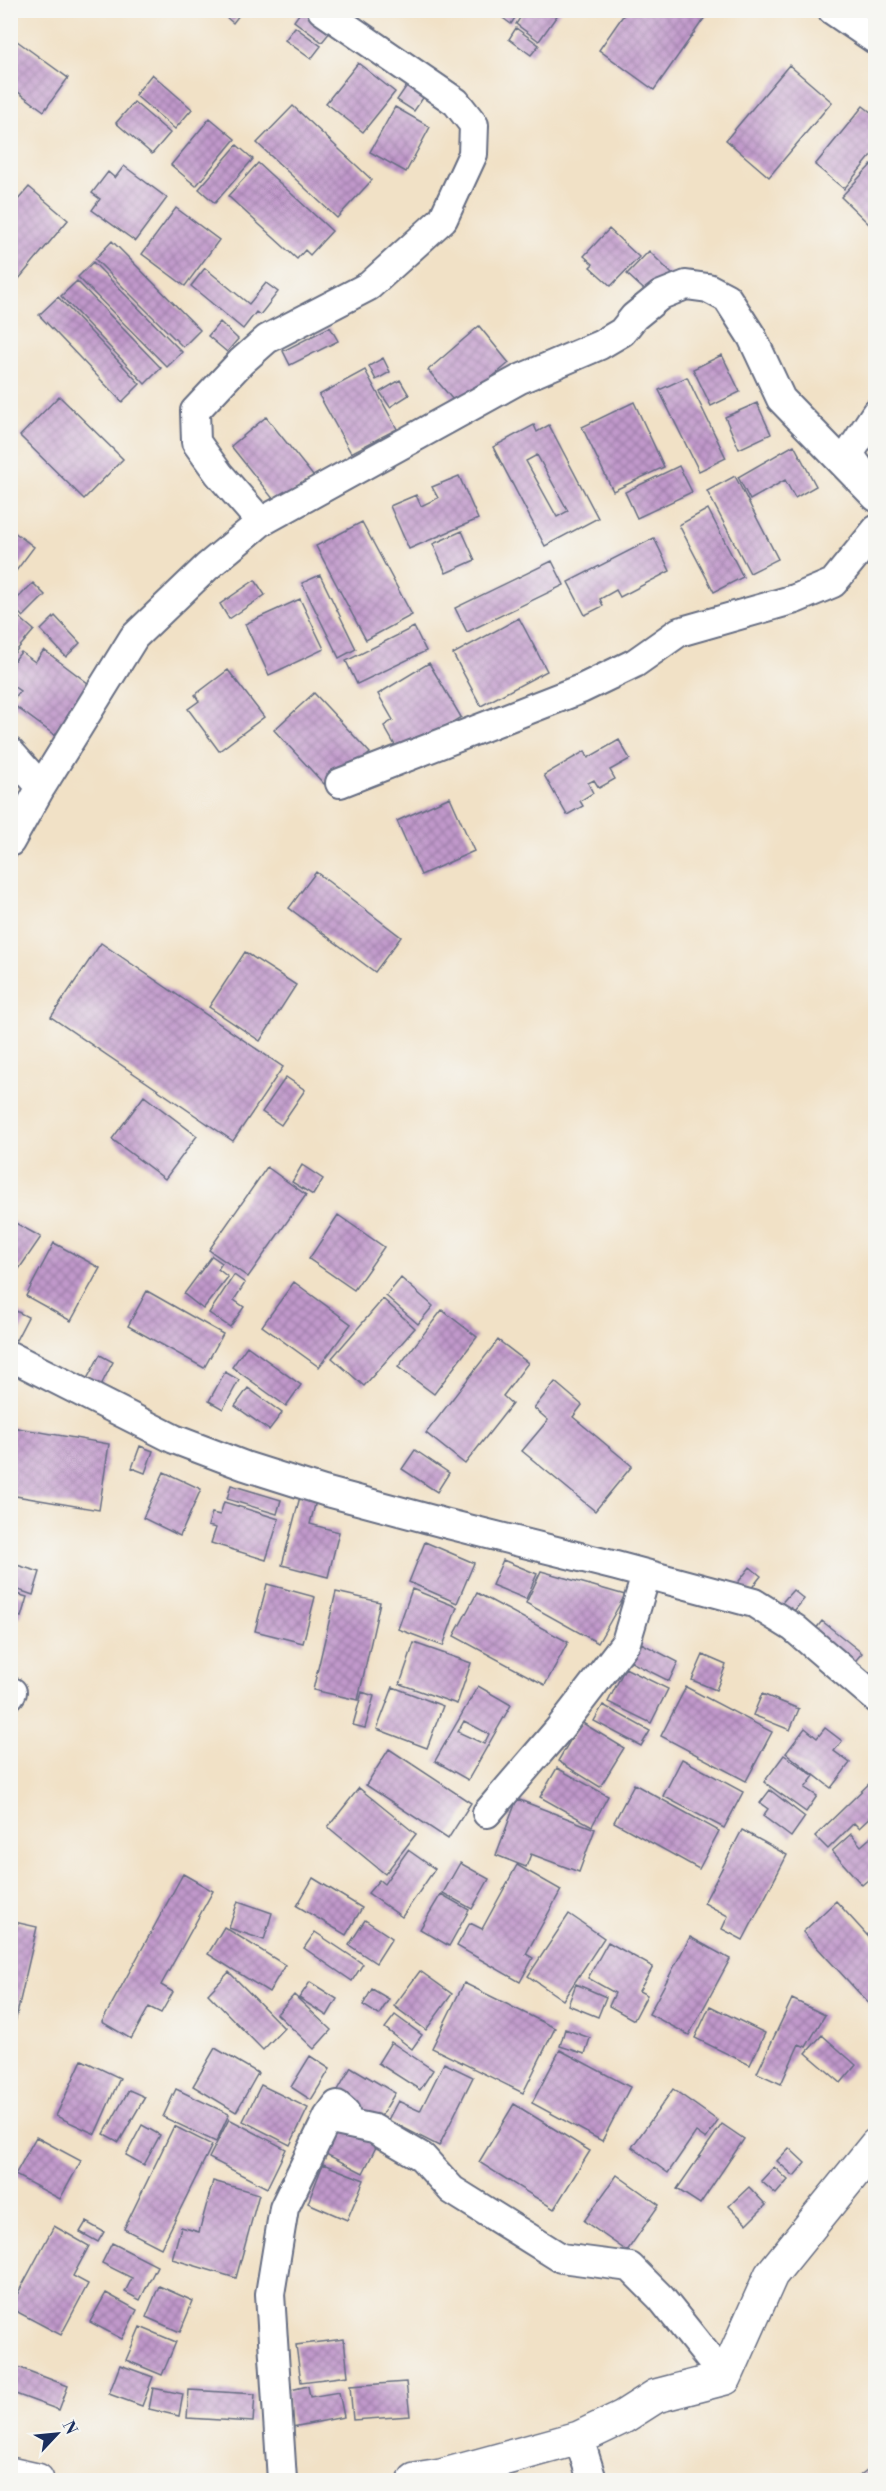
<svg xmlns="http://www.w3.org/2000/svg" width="886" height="2491" viewBox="0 0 886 2491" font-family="'Libre Bodoni',serif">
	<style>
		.building { fill: url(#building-cross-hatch); fill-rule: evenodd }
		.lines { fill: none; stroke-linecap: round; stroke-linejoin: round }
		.minor-casing { stroke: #666d82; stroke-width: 32 }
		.major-casing { stroke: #666d82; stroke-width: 36 }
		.minor { stroke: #fff; stroke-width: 28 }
		.major { stroke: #fff; stroke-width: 33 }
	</style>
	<defs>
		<pattern id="building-cross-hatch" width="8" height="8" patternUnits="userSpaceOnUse" patternTransform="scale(1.5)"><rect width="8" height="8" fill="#c199cb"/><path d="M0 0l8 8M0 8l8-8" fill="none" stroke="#9c7da8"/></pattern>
	</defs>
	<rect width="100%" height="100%" fill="#f6f6f2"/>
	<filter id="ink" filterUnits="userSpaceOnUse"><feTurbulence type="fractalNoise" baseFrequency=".0167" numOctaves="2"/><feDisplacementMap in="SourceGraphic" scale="12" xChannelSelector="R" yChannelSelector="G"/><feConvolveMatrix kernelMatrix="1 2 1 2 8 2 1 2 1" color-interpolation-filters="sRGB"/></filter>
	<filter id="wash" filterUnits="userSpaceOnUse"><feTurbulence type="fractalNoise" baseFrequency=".008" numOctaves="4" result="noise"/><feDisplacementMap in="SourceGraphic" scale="24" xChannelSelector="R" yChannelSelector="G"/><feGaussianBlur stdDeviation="1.35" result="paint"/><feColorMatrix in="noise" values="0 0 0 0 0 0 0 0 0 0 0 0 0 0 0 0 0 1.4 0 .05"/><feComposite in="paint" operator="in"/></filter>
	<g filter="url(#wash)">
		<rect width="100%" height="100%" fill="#f1e1c6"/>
		<g id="blocks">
			<path class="building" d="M10,10H18L10,23Z
				M218,10H243L233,23Z
				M302,10L331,31L322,42L294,21Z
				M492,10H520L511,24Z
				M525,10H561L539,41L516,24Z
				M627,10H710L654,90L599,50Z
				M295,27L321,46L311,59L285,40Z
				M516,28L539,45L531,55L509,39Z
				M17,41L68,78L44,111L10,86V50Z
				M358,63L395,92L363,132L326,103Z
				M789,65L832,102L769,177L726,140Z
				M152,74L192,109L175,129L135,95Z
				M408,84L425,95L414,111L397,100Z
				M134,102L170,133L152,154L116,123Z
				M293,106L372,180L337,218L257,143Z
				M863,106L876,116V150L844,189L815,165Z
				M395,107L430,127L406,172L370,152Z
				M210,118L235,139L196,186L171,165Z
				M237,145L253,159L215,203L199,189Z
				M258,163L332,231L310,255L305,250L297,259L228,196Z
				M872,164L876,167V219L870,225L841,197Z
				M124,166L167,198L135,241L92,210L100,199L92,193L108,172L115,178Z
				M29,187L68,220L18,280L10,274V209Z
				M176,208L219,240L185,286L142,254Z
				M609,229L639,257L611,286L590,267L593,264L584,256Z
				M112,241L200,330L183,347L95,259Z
				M649,251L674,276L653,298L627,274Z
				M93,262L182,352L167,367L78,277Z
				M205,268L249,304L266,283L278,292L260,315L256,312L243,329L191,286Z
				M77,281L161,368L145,384L61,296Z
				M58,297L140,384L122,402L39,315Z
				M220,322L238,339L227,352L208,336Z
				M479,326L509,363L458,406L428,370Z
				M330,327L338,341L290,365L283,351Z
				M722,355L740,392L711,406L693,369Z
				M383,358L390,372L376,380L369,366Z
				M365,370L397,429L351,453L319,395Z
				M687,377L726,458L699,471L659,390Z
				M400,380L409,395L390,407L380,392Z
				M59,396L123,459L84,499L20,436Z
				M634,402L664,467L613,491L582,427Z
				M757,403L771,434L739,449L725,417Z
				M266,417L314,477L278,505L231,446Z
				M534,425L537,432L549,425L598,518L545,546L493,447ZM537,455L568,511L557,517L526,461Z
				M794,445L816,486L795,498L785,480L750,500L738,477Z
				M679,466L692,492L637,518L625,492Z
				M459,476L478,519L409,549L390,506L416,495L421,506L438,498L432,487Z
				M735,476L778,559L750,573L707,491Z
				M708,509L743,577L714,592L679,525Z
				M362,522L412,615L366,640L316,546Z
				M10,529L34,547L10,579Z
				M462,531L475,560L446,573L433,544Z
				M654,538L670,571L620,597L616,590L600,599L603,606L585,615L568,582Z
				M552,561L564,585L467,632L455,608Z
				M320,575L356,649L339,658L302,583Z
				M255,580L265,595L229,619L220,604Z
				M33,583L45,595L23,617L11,605Z
				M300,599L324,649L269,675L245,624Z
				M55,616L80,643L66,657L41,630Z
				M20,618L34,630L10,658V627Z
				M519,618L547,671L481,706L453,654Z
				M414,627L426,651L357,684L346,661Z
				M44,650L97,690L60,739L11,703L20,691L10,684V666L21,652L35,662Z
				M429,663L461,717L400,754L384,726L393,720L378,694Z
				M228,670L264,717L219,751L188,709L199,701L195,695Z
				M314,693L370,753L342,780L336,773L324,784L274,730Z
				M619,740L630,759L610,770L615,779L599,788L594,780L588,783L593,793L580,801L583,806L567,815L544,775L585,751L588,758Z
				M450,797L474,851L421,875L397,821Z
				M316,872L401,937L375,972L289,908Z
				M101,943L283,1067L233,1141L51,1017Z
				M245,952L296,985L260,1041L209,1007Z
				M286,1077L305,1090L281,1125L262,1112Z
				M144,1096L197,1136L165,1179L112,1139Z
				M302,1165L323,1179L313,1195L292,1182Z
				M267,1167L306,1195L248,1277L209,1250Z
				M338,1215L384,1247L354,1290L309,1259Z
				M10,1220L41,1237L10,1282V1243L13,1240L10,1238Z
				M54,1243L100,1268L71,1321L26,1296Z
				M212,1256L222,1263L218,1269L228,1277L203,1309L184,1294Z
				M234,1275L245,1283L234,1300L244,1307L230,1327L209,1313Z
				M401,1278L433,1306L418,1324L386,1296Z
				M294,1282L351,1324L319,1367L262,1326Z
				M147,1291L223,1334L204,1368L128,1326Z
				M383,1299L415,1328L364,1386L332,1358Z
				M10,1308L28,1317L16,1340L10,1337Z
				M442,1310L477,1337L434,1394L398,1367Z
				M498,1340L528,1363L503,1396L512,1404L465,1464L426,1433Z
				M247,1346L301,1385L286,1406L232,1367Z
				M100,1355L113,1362L98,1391L87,1379Z
				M225,1372L239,1380L223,1409L209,1401Z
				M555,1382L582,1405L573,1417L632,1466L595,1511L522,1451L548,1420L534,1408Z
				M248,1388L282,1413L269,1430L235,1406Z
				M12,1427L109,1444L99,1510L10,1495Z
				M140,1446L153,1451L145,1473L132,1468Z
				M415,1450L449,1473L437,1492L402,1469Z
				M164,1472L201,1489L180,1536L143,1518Z
				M231,1485L281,1500L277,1514L227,1499Z
				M301,1493L317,1497L310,1524L339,1532L328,1577L282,1565Z
				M224,1502L279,1519L266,1560L211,1543L216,1528L208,1526L212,1513L220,1515Z
				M425,1542L474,1563L457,1603L409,1582Z
				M503,1560L537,1574L526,1599L492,1585Z
				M10,1563L40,1572L33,1595L10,1587Z
				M750,1567L761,1576L747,1594L736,1585Z
				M541,1571L625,1595L598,1643L526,1603Z
				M267,1584L315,1597L303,1643L255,1631Z
				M412,1589L457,1607L443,1646L398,1629Z
				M793,1590L804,1599L789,1617L778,1607Z
				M10,1592L27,1597L21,1617L10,1614Z
				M336,1592L380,1602L358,1700L313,1690Z
				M477,1593L568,1642L545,1685L454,1636Z
				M10,1620L18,1623L11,1647H10Z
				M822,1621L862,1653L851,1666L812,1634Z
				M414,1643L471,1663L457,1704L400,1684Z
				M641,1643L678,1662L669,1681L631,1662Z
				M703,1655L726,1665L716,1690L692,1680Z
				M625,1668L668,1689L651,1723L608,1702Z
				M478,1686L511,1705L468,1780L435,1761ZM464,1721L489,1734L484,1744L458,1732Z
				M393,1687L443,1706L427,1748L377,1729Z
				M686,1687L772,1732L746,1781L661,1736Z
				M362,1692L374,1696L365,1728L353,1725Z
				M762,1694L799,1709L790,1730L753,1715Z
				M603,1705L650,1731L641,1746L594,1721Z
				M581,1722L624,1748L600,1787L558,1761Z
				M805,1728L817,1738L825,1728L842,1741L834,1751L850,1763L831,1788L786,1753Z
				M389,1749L471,1803L448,1839L366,1785Z
				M784,1755L814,1776L805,1788L817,1796L806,1812L764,1782Z
				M682,1759L743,1792L724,1828L663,1796Z
				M557,1768L608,1796L592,1826L540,1797Z
				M876,1777V1812L859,1828L854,1823L828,1849L815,1836Z
				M634,1784L719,1831L699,1869L614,1822Z
				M359,1788L416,1834L385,1874L328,1827Z
				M770,1790L805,1817L791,1837L763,1816L768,1809L760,1803Z
				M517,1799L595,1829L579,1872L531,1854L526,1867L496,1855Z
				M742,1830L787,1855L743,1940L722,1929L728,1916L704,1903Z
				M876,1833V1873L862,1885L832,1851L851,1834L861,1846Z
				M408,1850L435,1869L402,1917L368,1893L379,1880L384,1884Z
				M460,1863L489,1879L472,1909L443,1893Z
				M517,1865L561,1890L526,1954L533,1958L520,1982L457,1946L470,1923L482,1929Z
				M183,1874L213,1891L161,1985L173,1992L161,2013L149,2007L131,2039L102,2022Z
				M313,1878L362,1908L346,1935L297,1906Z
				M441,1894L469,1910L449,1946L420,1929Z
				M238,1901L272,1913L264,1940L229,1928Z
				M836,1901L876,1945V2003L872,2007L803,1932Z
				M569,1914L604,1938L563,2000L528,1976Z
				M365,1920L392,1938L376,1963L349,1945Z
				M10,1921L37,1927L11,2040H10Z
				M224,1927L285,1965L269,1992L208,1954Z
				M315,1932L363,1964L352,1981L304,1948Z
				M690,1937L730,1959L689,2035L649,2014Z
				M608,1942L653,1967L639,1991L647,1995L634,2020L609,2006L615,1993L588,1978Z
				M420,1971L452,1994L426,2030L394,2006Z
				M229,1972L284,2028L263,2050L208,1994Z
				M310,1982L337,1999L327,2016L299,1998Z
				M464,1983L555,2028L523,2093L432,2048Z
				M576,1984L606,1997L598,2017L568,2005Z
				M372,1989L389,1999L379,2015L363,2005Z
				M294,1995L331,2030L314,2049L277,2014Z
				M792,1999L825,2015L806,2047L799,2044L781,2084L757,2073Z
				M710,2006L765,2033L750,2065L695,2038Z
				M395,2015L422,2035L412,2049L385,2028Z
				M565,2029L590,2038L585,2054L560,2046Z
				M822,2035L856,2065L841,2083L806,2053Z
				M391,2042L433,2070L420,2090L378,2063Z
				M215,2048L258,2073L236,2112L193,2086Z
				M560,2050L630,2087L602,2141L532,2103Z
				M310,2056L330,2069L311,2100L291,2087Z
				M82,2060L120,2078L95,2134L56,2116Z
				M444,2063L473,2077L439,2146L388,2120L398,2101L420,2111Z
				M351,2067L395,2093L376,2125L333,2099Z
				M261,2085L308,2108L290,2145L243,2121Z
				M176,2089L229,2114L216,2142L163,2117Z
				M673,2089L718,2121L706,2139L696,2132L668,2173L632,2147Z
				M129,2090L145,2097L119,2142L104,2134Z
				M514,2104L590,2151L554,2209L479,2162Z
				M229,2119L286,2149L267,2188L209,2158Z
				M336,2124L377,2145L363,2173L322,2152Z
				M722,2124L744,2139L700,2204L677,2189Z
				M142,2125L160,2135L144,2165L126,2155Z
				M174,2126L212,2145L161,2248L124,2229Z
				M36,2137L81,2161L60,2199L15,2175Z
				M789,2148L805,2163L794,2176L777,2161Z
				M323,2164L364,2180L347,2220L308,2203Z
				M774,2167L788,2180L776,2194L761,2181Z
				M617,2175L659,2205L627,2251L584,2221Z
				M213,2181L259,2194L236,2278L172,2259L181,2227L199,2232Z
				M749,2187L766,2205L747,2224L729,2206Z
				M86,2222L104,2232L98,2242L80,2232Z
				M54,2226L89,2246L73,2276L88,2284L61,2335L10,2308Z
				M112,2243L157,2266L140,2300L125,2292L132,2278L102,2263Z
				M159,2286L193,2301L180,2332L146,2317Z
				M106,2293L137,2310L122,2339L90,2322Z
				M140,2327L176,2342L162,2375L126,2360Z
				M344,2339L348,2376L301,2382L296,2345Z
				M10,2364L68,2386L59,2410L10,2392Z
				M120,2365L153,2377L142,2406L109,2394Z
				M406,2382L410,2416L353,2420L350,2386Z
				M308,2386L310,2397L339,2392L344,2417L292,2427L286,2391Z
				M153,2388L183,2394L179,2416L149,2409Z
				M189,2390L255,2394L253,2422L187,2418Z
				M867,2470L875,2480H854Z"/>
		</g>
	</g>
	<g filter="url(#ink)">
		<use href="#blocks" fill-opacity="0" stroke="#666d82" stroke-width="1.5"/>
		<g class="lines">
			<g class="minor-casing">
				<path id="minor" d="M832,10L876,40
					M867,479L849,454L876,413
					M261,522L219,474L196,442L195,411L241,362L267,339L369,286L443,219L473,154L474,125L456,102L322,10
					M10,752L41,787
					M340,783L581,689L635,663L679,632L795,599L833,583L876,530
					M10,842L41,787L134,637L207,567L261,522L520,379L600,345L622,332L634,317L661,295L686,285L708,288L727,298L752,337L781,399L876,497
					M10,1356L174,1439L245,1466L324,1491L444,1523L616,1566L754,1603L794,1628L876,1698
					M10,1695L12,1692
					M487,1813L559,1729L626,1642L646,1575
					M579,2438L592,2480
					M282,2480L270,2294L284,2208L328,2117L337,2105L345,2112L336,2121L374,2129L422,2157L452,2190L561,2258L630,2267L661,2298L725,2378"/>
			</g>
			<g class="major-casing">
				<path id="major" d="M10,2474L37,2480
					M415,2480L441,2476L579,2438L623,2417L656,2396L725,2378L771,2275L876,2145"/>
			</g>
			<use href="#minor" class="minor"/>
			<use href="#major" class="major"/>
		</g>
	</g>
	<rect width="886" height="2491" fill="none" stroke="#f6f6f2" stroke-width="36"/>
	<g transform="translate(57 2434) rotate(64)" stroke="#f6f6f2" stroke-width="4.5" paint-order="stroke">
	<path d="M0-4.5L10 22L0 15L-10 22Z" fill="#1b2f5e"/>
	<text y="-9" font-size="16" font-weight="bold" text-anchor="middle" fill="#1b2f5e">N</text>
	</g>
</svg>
